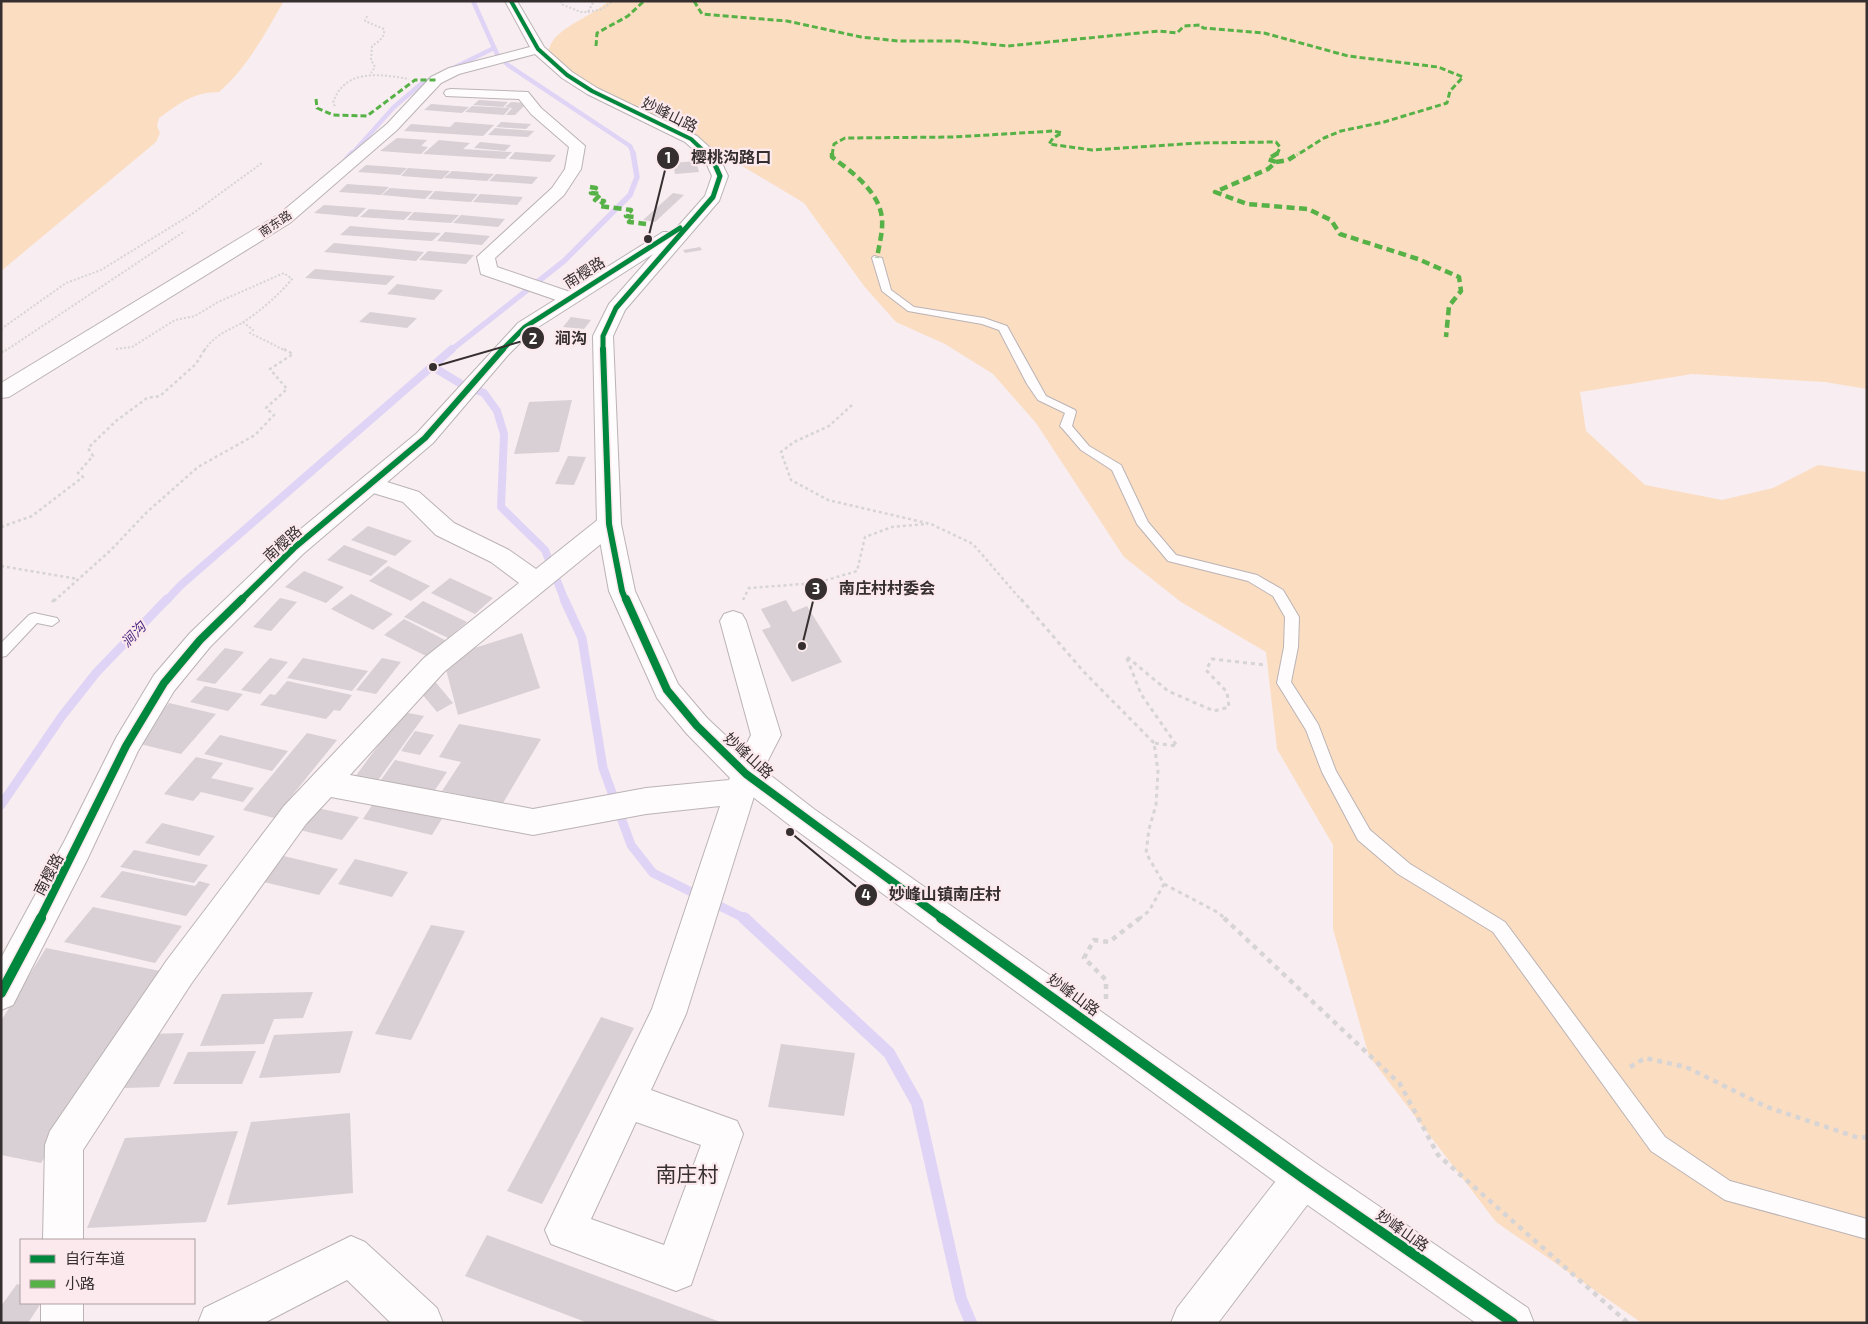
<svg xmlns="http://www.w3.org/2000/svg" width="1868" height="1324" viewBox="0 0 1868 1324" font-family="'Exo 2','Noto Sans SC',sans-serif">
	<style>
		.green { fill: #fbddc1 }
		.lines { fill: none; stroke-linecap: round; stroke-linejoin: round }
		.stream-far4 { stroke: #dfd4f6; stroke-width: 4.5 }
		.stream-far3 { stroke: #dfd4f6; stroke-width: 5.5 }
		.stream-far2 { stroke: #dfd4f6; stroke-width: 8 }
		.stream-far1 { stroke: #dfd4f6; stroke-width: 9 }
		.stream { stroke: #dfd4f6; stroke-width: 12 }
		.building { fill: #d8d0d4 }
		.service-casing { stroke: #bbb3b5; stroke-width: 2 }
		.minor-casing { stroke: #bbb3b5; stroke-width: 2 }
		.tertiary-casing { stroke: #bbb3b5; stroke-width: 2 }
		.path-far3 { stroke: #d7d4d5; stroke-width: 2; stroke-dasharray: 2 2; stroke-linecap: butt }
		.path-far2 { stroke: #d7d4d5; stroke-width: 2.5; stroke-dasharray: 3 3; stroke-linecap: butt }
		.path-far1 { stroke: #d7d4d5; stroke-width: 3; stroke-dasharray: 4 4; stroke-linecap: butt }
		.path { stroke: #d7d4d5; stroke-width: 4.5; stroke-dasharray: 5 5; stroke-linecap: butt }
		.service { fill: #fefcfd; fill-rule: evenodd }
		.minor { fill: #fefcfd; fill-rule: evenodd }
		.tertiary { fill: #fefcfd; fill-rule: evenodd }
		.quiet-far1 { stroke: #56b246; stroke-width: 3; stroke-dasharray: 6 3; stroke-linecap: butt }
		.quiet { stroke: #56b246; stroke-width: 4.5; stroke-dasharray: 8 4.5; stroke-linecap: butt }
		.cycleway-far4-casing { stroke: #fce9ed; stroke-width: 5.5 }
		.cycleway-far3-casing { stroke: #fce9ed; stroke-width: 7 }
		.cycleway-far2-casing { stroke: #fce9ed; stroke-width: 9 }
		.cycleway-far1-casing { stroke: #fce9ed; stroke-width: 11 }
		.cycleway-casing { stroke: #fce9ed; stroke-width: 13 }
		.cycleway-far4 { stroke: #00873e; stroke-width: 4 }
		.cycleway-far3 { stroke: #00873e; stroke-width: 5 }
		.cycleway-far2 { stroke: #00873e; stroke-width: 6 }
		.cycleway-far1 { stroke: #00873e; stroke-width: 8 }
		.cycleway { stroke: #00873e; stroke-width: 10 }
		.labels { text-anchor: middle; dominant-baseline: central; stroke-width: 4.5; stroke-linejoin: round; paint-order: stroke }
		.far-street-label { font-size: 12px; fill: #362f30; stroke: #fce9ed }
		.far-water-label { font-size: 14px; font-style: italic; fill: #4a2c84; stroke: #fce9ed }
		.street-label { font-size: 15px; fill: #362f30; stroke: #fce9ed }
		.near-quarter-label { font-size: 21px; fill: #362f30; stroke: #fce9ed }
		.leader { fill: none; stroke: #362f30; stroke-width: 2 }
		.callout-dot { fill: #362f30; stroke: #fce9ed; stroke-width: 2 }
		.mark-label { font-size: 15px; text-anchor: middle; font-weight: bold; fill: #fff }
		.callout-label { font-size: 16px; text-anchor: middle; font-weight: bold; fill: #362f30; stroke: #fce9ed; stroke-width: 4.5; stroke-linejoin: round; paint-order: stroke }
	</style>
	<rect width="100%" height="100%" fill="#f8edf0"/>
	<path class="green" d="M1,1H284C265,33 248,67 219,92C193,92 179,104 159,118L157,126L160,133L156,142L1,271Z
		M608,1H1867V389L1825,382L1692,374L1580,392L1586,431L1645,485L1722,500L1773,488L1818,465L1867,472V1323H1642L1496,1222L1369,1056L1333,929V845L1277,749L1266,652L1181,602L1124,557L1036,423L993,374L945,344L896,322L864,286L804,203L734,161L567,82L546,57C548,52 549,47 552,42C563,25 593,16 608,1Z"/>
	<g class="lines">
		<path class="stream-far4" d="M473,1L497,54L508,65L630,146L634,155
			M351,155L394,107L421,84L494,48"/>
		<path class="stream-far3" d="M345,161L352,153
			M450,351L564,261L630,195L637,177L633,153"/>
		<path class="stream-far2" d="M433,367L463,385L484,393L497,411L504,434L501,507L545,550L565,601
			M166,601L181,585L452,349"/>
		<path class="stream-far1" d="M564,599L582,638L603,768L631,845L653,873L746,919
			M1,805L62,716L96,673L167,599"/>
		<path class="stream" d="M744,918L889,1053L917,1103L961,1299L971,1323"/>
	</g>
	<path class="building" d="M479,100L508,102L503,107L473,105Z
		M511,102L527,103L515,115H506L512,108L505,107Z
		M431,104L469,107L462,113L424,110Z
		M472,106L510,108L504,115L465,112Z
		M455,122L494,125L483,136L404,131L411,124L450,127Z
		M501,122L531,124L526,129L496,127Z
		M495,128L534,131L528,137L488,135Z
		M397,138L427,140L421,146L428,147L421,154L380,151Z
		M439,140L470,143L463,149L512,152L505,159L423,154Z
		M480,142L511,145L505,151L474,148Z
		M515,152L556,155L550,162L509,159Z
		M696,161L699,172L675,174L673,163Z
		M366,165L407,168L400,175L358,172Z
		M408,168L450,171L442,179L401,176Z
		M452,171L494,174L487,181L444,178Z
		M496,174L538,177L532,184L489,181Z
		M347,184L389,187L381,195L339,192Z
		M390,188L433,191L425,199L382,195Z
		M435,191L478,194L471,202L428,199Z
		M673,193L684,195L655,222L643,220Z
		M480,194L523,197L517,205L473,202Z
		M324,205L366,208L357,217L314,213Z
		M369,209L412,212L404,220L360,217Z
		M414,212L459,215L451,223L407,220Z
		M461,215L505,219L498,227L453,223Z
		M350,226L395,230L441,233L432,241L340,235Z
		M445,232L490,236L482,245L437,241Z
		M334,243L378,247L424,252L416,261L324,252Z
		M700,247L702,250L685,253L683,250Z
		M428,251L474,255L466,264L419,260Z
		M315,269L395,276L386,285L305,278Z
		M397,284L443,290L434,300L387,294Z
		M370,312L417,318L407,328L359,322Z
		M571,317L591,320L584,329L563,327Z
		M572,400L559,452L514,454L529,402Z
		M568,456L586,457L574,485L555,484Z
		M368,526L412,541L395,556L351,540Z
		M344,545L388,561L371,576L327,560Z
		M388,566L430,586L411,601L369,581Z
		M304,571L344,587L326,603L285,587Z
		M450,578L493,598L475,614L431,593Z
		M351,594L393,614L373,630L331,609Z
		M280,598L297,602L271,631L253,627Z
		M786,600L793,612L807,606L842,662L792,682L762,630L771,627L761,609Z
		M423,601L467,622L448,638L404,617Z
		M404,619L447,641L428,657L384,635Z
		M522,633L540,688L458,715L443,658Z
		M225,648L244,652L215,684L196,680Z
		M270,658L288,662L260,694L241,690Z
		M303,658L368,671L352,691L287,678Z
		M382,658L401,662L376,694L356,690Z
		M433,679L453,703L437,712L417,688Z
		M287,681L352,695L340,711L334,710L326,719L260,705L270,694L275,695Z
		M205,686L243,694L228,711L190,702Z
		M169,703L216,714L181,754L132,742Z
		M403,712L424,716L371,790L349,785Z
		M459,724L541,739L503,803L442,791L461,762L439,757Z
		M415,731L434,735L420,755L401,751Z
		M307,733L337,740L274,818L243,810Z
		M220,735L288,751L272,771L204,754Z
		M196,757L223,763L211,778L254,788L243,802L201,792L193,801L164,794Z
		M395,760L447,772L431,796L378,784Z
		M376,799L445,814L432,835L363,819Z
		M308,806L359,817L342,840L291,828Z
		M162,823L215,836L199,856L145,843Z
		M134,850L208,865L194,883L120,867Z
		M271,853L338,869L319,895L251,879Z
		M355,859L408,872L392,897L338,884Z
		M122,871L195,886L199,881L210,884L186,916L100,897Z
		M93,907L182,926L155,963L64,942Z
		M431,925L465,931L411,1040L375,1034Z
		M46,948L160,971L41,1163L1,1155V1021Z
		M313,992L303,1018L274,1019L264,1044L200,1046L222,994Z
		M601,1017L634,1028L542,1204L507,1191Z
		M353,1031L340,1073L259,1078L274,1035Z
		M184,1033L159,1087L124,1088L149,1034Z
		M781,1044L855,1053L844,1116L768,1107Z
		M256,1051L242,1084H173L188,1052Z
		M350,1113L353,1193L227,1205L251,1122Z
		M238,1131L206,1222L87,1228L125,1138Z
		M487,1235L723,1323H588L465,1276Z
		M17,1284L21,1285V1303H41L28,1323H1V1306Z"/>
	<g class="lines">
		<g class="service-casing">
			<path id="service" d="M874,256L882,258L891,290L914,307L984,318L1007,326L1046,396L1075,410L1076,412L1072,426L1089,446L1121,465L1148,522L1176,555L1257,575L1283,590L1299,617L1298,647L1291,682L1318,724L1336,771L1370,830L1410,864L1505,922L1665,1137L1730,1181L1867,1219V1239L1725,1200L1651,1151L1493,932L1398,874L1358,840L1322,772L1306,730L1277,683L1284,647L1285,617L1273,596L1248,581L1168,561L1137,524L1112,470L1081,450L1062,428L1060,426L1065,413L1038,400L1027,384L999,330L982,324L908,311L882,291L872,258Z
				M34,613L57,618L59,621L52,626L37,623L6,656L1,657V643L29,615Z"/>
		</g>
		<g class="minor-casing">
			<path id="minor" d="M451,89L528,92L541,108L585,146L581,169L564,195L495,258L497,267L576,294L579,298L576,302H562L481,274L477,257L552,188L565,169L569,147L531,114L519,99L446,96L444,93L446,90Z
				M371,477L419,492L454,523L509,550L536,569L600,518L609,516L618,518L621,524L618,530L444,672L350,775L533,809L646,788L729,780L751,735L720,621L724,614L733,611L742,614L746,621L781,735L761,774L686,1014L651,1090L737,1121L743,1134L691,1285L676,1291L551,1244L545,1230L652,1009L720,806L646,814L533,835L331,797L306,824L191,984L83,1150V1240H43L45,1145L50,1131L167,960L284,806L424,658L519,583L491,562L436,535L403,502L363,490L359,485L363,480ZM636,1122L701,1145L664,1245L591,1219Z
				M1303,1158L1317,1164L1323,1178L1317,1192L1218,1323H1171L1177,1308L1289,1164Z
				M351,1236L365,1242L437,1308L443,1323H391L347,1280L264,1323H198L204,1308Z
				M41,1303H83V1323H41Z"/>
		</g>
		<g class="tertiary-casing">
			<path id="tertiary" d="M505,1H517L544,47L572,72L597,88L697,136L718,155L728,176L719,201L625,310L613,336L621,524L635,591L678,684L707,718L757,765L814,809L1317,1164L1528,1308L1534,1323H1476L1289,1192L792,827L735,783L687,734L657,698L609,591L597,524L593,336L609,304L653,254L532,331L508,355L433,443L303,554L210,647L174,691L138,751L87,860L13,1005L1,1010V958L65,840L116,738L154,675L190,633L285,542L417,433L518,323L663,232H673L705,196L712,176L705,160L685,142L587,94L562,78L535,54L459,74L441,83L397,130L290,223L9,397L1,398V383L278,215L387,124L431,77L449,68L530,47Z"/>
		</g>
		<path class="path-far3" d="M561,1V4L581,12H588L594,1
			M588,12L603,9L613,1
			M367,16L365,21L384,29C385,38 379,41 372,46L371,60L375,67L371,73
			M335,106L333,103C344,68 381,74 409,79
			M243,322L253,330L250,333L286,351
			M1,329L66,283L101,270L192,214L262,163
			M116,349L132,347L175,320L195,316L218,302L284,273L292,279C280,294 258,313 242,323C227,331 214,335 204,351
			M5,351L185,231"/>
		<path class="path-far2" d="M1,353L6,349
			M852,405L829,426L794,442L781,452L791,480L828,500L931,524L973,544L1022,601
			M1,527L32,516L83,477L78,473L93,456L88,448L116,421L147,398L160,396L196,364L205,349
			M1,566L78,579
			M743,600L749,588L817,583L857,571L865,537L892,527L928,524
			M54,601L110,551L147,512L198,467L255,435L274,415L266,408L287,389L270,369L293,354L284,349"/>
		<path class="path-far1" d="M1021,599L1084,672L1154,743
			M52,602L55,599
			M1164,884L1219,913L1225,919
			M1139,919L1149,911L1164,884L1146,853L1149,829L1156,805L1158,771L1154,743L1177,746L1141,694L1126,656L1168,691L1214,711L1229,707L1227,692L1206,670L1212,659L1266,665"/>
		<path class="path" d="M1224,918L1400,1084L1438,1155L1628,1323
			M1106,999V980L1084,958L1094,940L1109,942L1140,918
			M1630,1067L1645,1058L1686,1067L1767,1107L1859,1138L1867,1137"/>
		<use href="#service" class="service"/>
		<use href="#minor" class="minor"/>
		<use href="#tertiary" class="tertiary"/>
		<path class="quiet-far1" d="M694,1L702,14L787,21L861,37L898,41H958L1008,46L1159,31L1177,33L1184,26L1201,25L1203,28L1264,33L1348,56L1438,67L1463,77L1450,91L1447,103L1384,122L1341,131L1324,138L1297,155
			M596,46L597,33L628,16L644,1
			M316,99L317,108L333,115L367,116L415,80H436
			M832,155L834,144L845,138L954,137L1054,131L1062,133L1053,138L1049,144L1092,150L1199,143L1276,142L1280,147L1277,155"/>
		<path class="quiet" d="M832,153V157C852,172 880,192 882,219C883,232 879,245 877,258
			M1278,153L1268,159L1276,162L1268,169L1215,192L1247,204L1308,209L1331,220L1340,234L1418,259L1459,277L1461,291L1449,306L1446,337
			M1276,162L1288,160L1299,153
			M590,187L596,188L591,193L601,194L595,200L604,201L599,206L631,210L626,216L634,217L629,222L646,224"/>
		<g class="cycleway-far4-casing">
			<path id="cycleway-far4" d="M511,1L538,49L567,75L592,91L691,139L708,155"/>
		</g>
		<g class="cycleway-far3-casing">
			<path id="cycleway-far3" d="M501,351L525,327L680,228
				M603,351V336L616,308L713,197L720,176L712,158L707,153"/>
		</g>
		<g class="cycleway-far2-casing">
			<path id="cycleway-far2" d="M603,349L609,524L622,591L626,601
				M240,601L294,548L425,438L503,349"/>
		</g>
		<g class="cycleway-far1-casing">
			<path id="cycleway-far1" d="M626,599L667,690L697,726L746,774L943,919
				M40,919L126,746L164,683L200,640L242,599"/>
		</g>
		<g class="cycleway-casing">
			<path id="cycleway" d="M941,918L1303,1178L1513,1323
				M1,993L41,918"/>
		</g>
		<use href="#cycleway-far4" class="cycleway-far4"/>
		<use href="#cycleway-far3" class="cycleway-far3"/>
		<use href="#cycleway-far2" class="cycleway-far2"/>
		<use href="#cycleway-far1" class="cycleway-far1"/>
		<use href="#cycleway" class="cycleway"/>
	</g>
	<g class="labels">
		<g class="far-street-label">
			<text transform="translate(275 223) rotate(-34)">南东路</text>
		</g>
		<g class="far-water-label">
			<text transform="translate(133 634) rotate(-46)">涧沟</text>
		</g>
		<g class="street-label">
			<text transform="translate(670 114) rotate(26)">妙峰山路</text>
			<text transform="translate(584 272) rotate(-32)">南樱路</text>
			<text transform="translate(282 543) rotate(-42)">南樱路</text>
			<text transform="translate(749 755) rotate(42)">妙峰山路</text>
			<text transform="translate(48 874) rotate(-62)">南樱路</text>
			<text transform="translate(1074 994) rotate(36)">妙峰山路</text>
			<text transform="translate(1403 1230) rotate(35)">妙峰山路</text>
		</g>
		<g class="near-quarter-label">
			<text x="687" y="1173">南庄村</text>
		</g>
	</g>
	<path class="leader" d="M648 239L668 158M433 367L533 338M802 646L816 589M790 832L866 895"/>
	<g class="callout-dot">
		<circle cx="648" cy="239" r="5"/>
		<circle cx="433" cy="367" r="5"/>
		<circle cx="802" cy="646" r="5"/>
		<circle cx="790" cy="832" r="5"/>
		<circle cx="668" cy="158" r="12"/>
		<circle cx="533" cy="338" r="12"/>
		<circle cx="816" cy="589" r="12"/>
		<circle cx="866" cy="895" r="12"/>
	</g>
	<g class="mark-label">
		<text x="668" y="163">1</text>
		<text x="533" y="344">2</text>
		<text x="816" y="594">3</text>
		<text x="866" y="900">4</text>
	</g>
	<g class="callout-label">
		<text x="731" y="163">樱桃沟路口</text>
		<text x="571" y="344">涧沟</text>
		<text x="887" y="594">南庄村村委会</text>
		<text x="945" y="900">妙峰山镇南庄村</text>
	</g>
	<rect width="1868" height="1324" fill="none" stroke="#362f30" stroke-width="5"/>
	<rect x="20" y="1239" width="175" height="65" fill="#fce9ed" stroke="#ad9fa1"/>
	<rect x="30" y="1255" width="25" height="8" fill="#00873e" stroke="#ad9fa1"/>
	<text x="65" y="1264" font-size="15" fill="#362f30">自行车道</text>
	<rect x="30" y="1280" width="25" height="8" fill="#56b246" stroke="#ad9fa1"/>
	<text x="65" y="1289" font-size="15" fill="#362f30">小路</text>
</svg>
